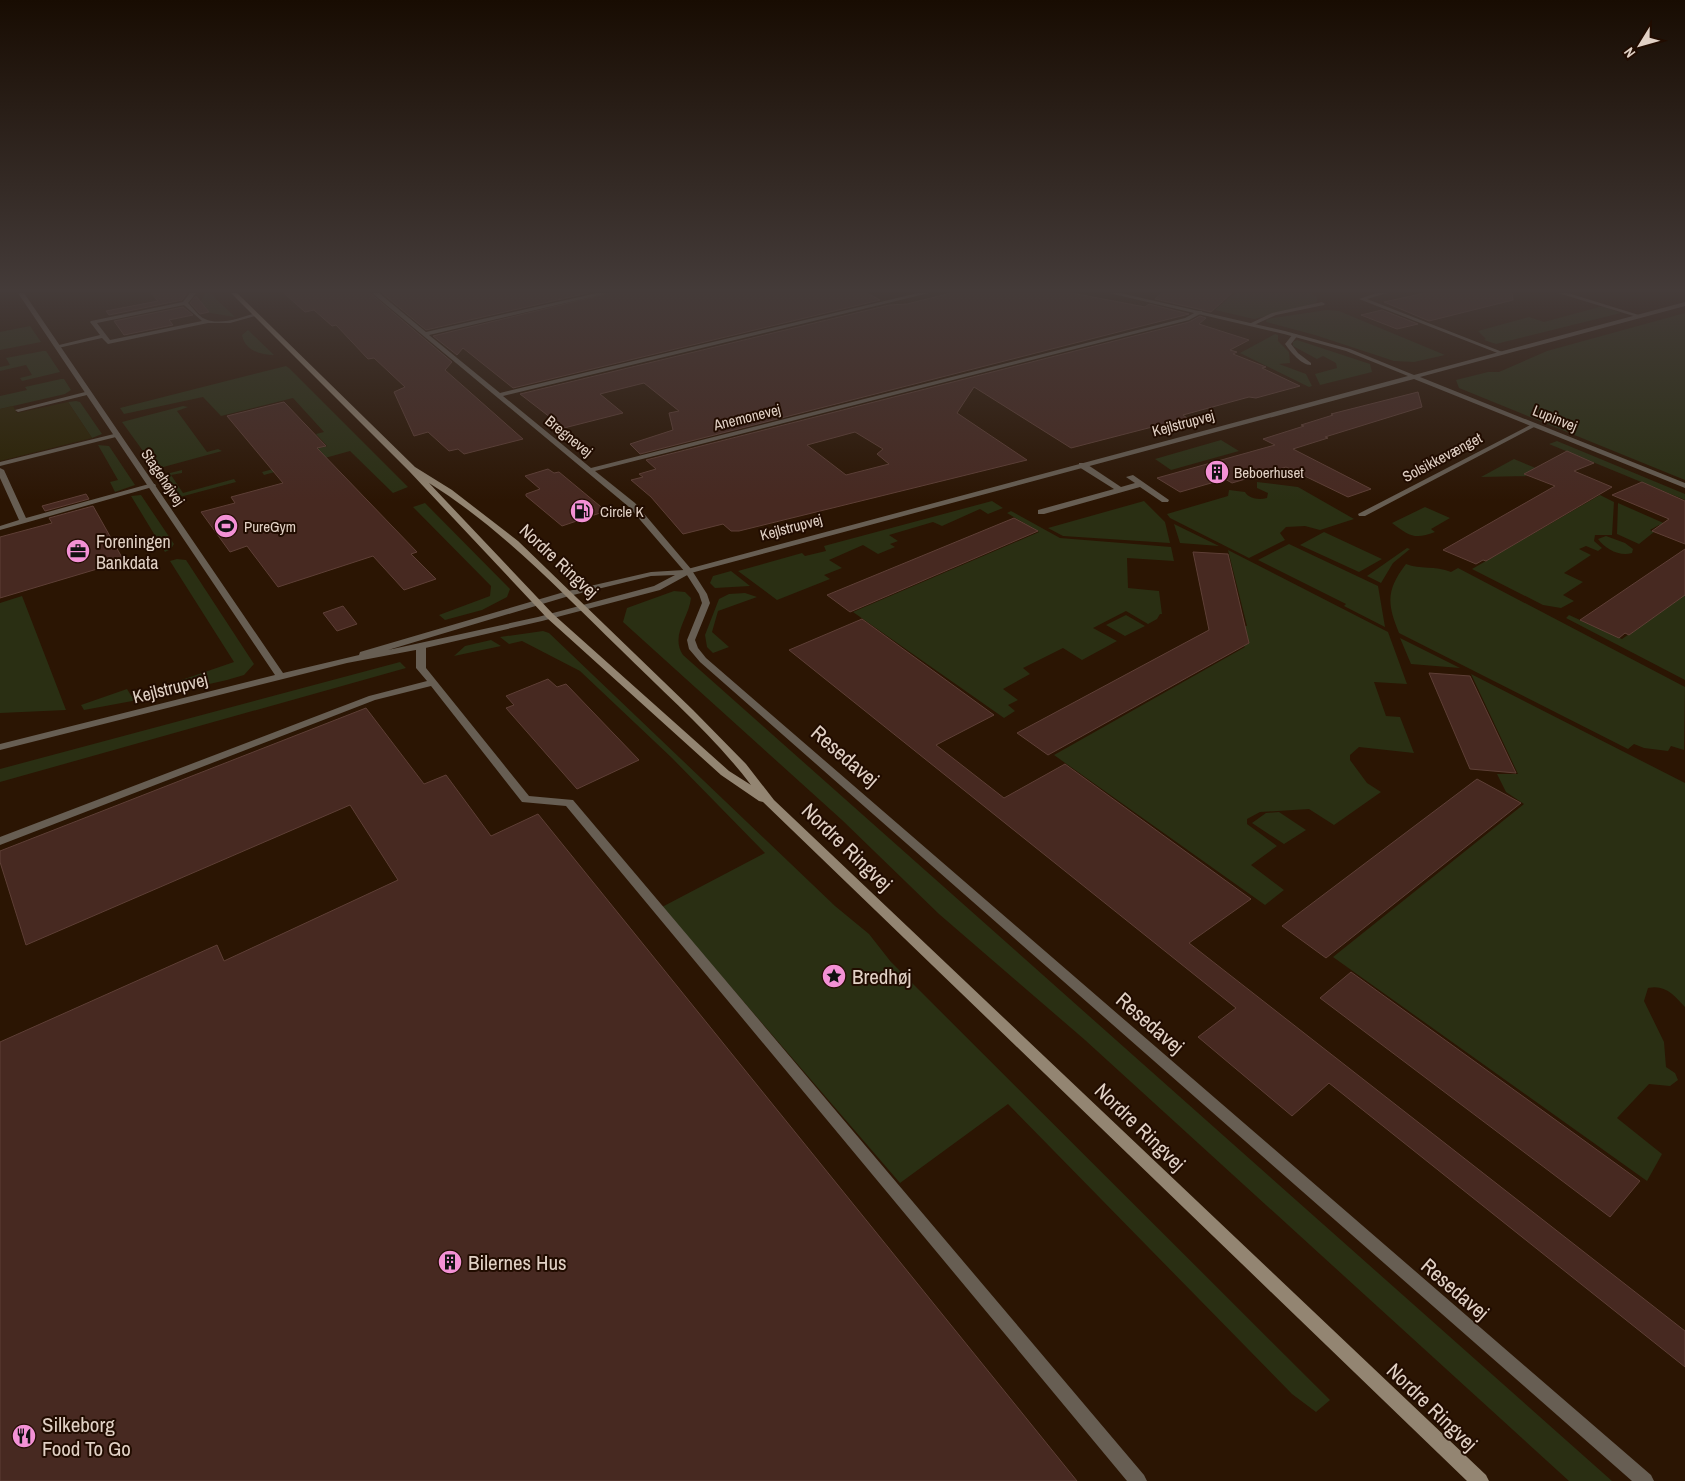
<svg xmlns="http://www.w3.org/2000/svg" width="1685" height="1481" viewBox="0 0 1685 1481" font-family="'Archivo Narrow',sans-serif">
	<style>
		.green { fill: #2a2f13 }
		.sand { fill: #2a2202 }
		.building { fill: #472921; stroke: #5e3f36; fill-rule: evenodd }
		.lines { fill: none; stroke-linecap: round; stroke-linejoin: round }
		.service { fill: #675e53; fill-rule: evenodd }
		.minor { fill: #675e53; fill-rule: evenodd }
		.tertiary { fill: #675e53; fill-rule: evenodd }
		.secondary { fill: #938572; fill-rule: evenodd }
		.labels { text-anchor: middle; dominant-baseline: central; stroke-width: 4; stroke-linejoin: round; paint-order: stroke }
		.far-street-label { font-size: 15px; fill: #e1d1c5; stroke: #210c00 }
		.far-poi-label { font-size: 15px; fill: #e1d1c5; stroke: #210c00; text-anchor: start }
		.poi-label { font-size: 18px; fill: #e1d1c5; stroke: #210c00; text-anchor: start }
		.street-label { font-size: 18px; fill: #e1d1c5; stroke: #210c00 }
		.near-street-label { font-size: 21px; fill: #e1d1c5; stroke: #210c00 }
		.near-poi-label { font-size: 21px; fill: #e1d1c5; stroke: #210c00; text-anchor: start }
	</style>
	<rect width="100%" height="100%" fill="#2b1503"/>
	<path class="green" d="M205,293H210L235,317L210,313L200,303Z
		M1235,293H1311L1317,298V302L1310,306L1254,319L1215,310Z
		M1603,306L1621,313L1496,344L1484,340L1486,339L1478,331L1529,317L1544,322Z
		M1327,310L1339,311L1445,355L1414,362L1394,361L1315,335L1266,322L1267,319Z
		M1685,313V480L1459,388L1456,380L1488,372H1499L1547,351Z
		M30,326L41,342L0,350V332Z
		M248,330L274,355C261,355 245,351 242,335Z
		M1275,334L1278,335V341L1289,352L1290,363L1279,364L1306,374L1312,386L1309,387L1240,353Z
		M1297,340L1370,364L1372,372L1320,385L1315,374L1337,368L1336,363L1323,356L1317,359L1293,346V342Z
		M43,351H46L60,372L22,381L20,378L32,375L26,365L0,371V367L10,365L6,358Z
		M286,366L289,368L408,487L393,493L350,451L264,475L262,472L299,462L293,455L327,446L316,434L324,432L293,398L221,416L203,397L124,414L120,408Z
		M61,379H64L71,390L65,394L0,409V396L27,390L25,387Z
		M76,401L80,402L102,434L92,438L68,402Z
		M183,406L188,407L177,411L207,452L218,449L222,451L156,469L122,422Z
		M1221,440L1239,451L1171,470L1155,459Z
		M1557,441L1685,494V500L1549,444Z
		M98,445L109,446L135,485L115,492L110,482L118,480Z
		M1514,459L1538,469L1524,474L1527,476L1481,477Z
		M182,470V473L171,475L183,493L234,479L236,482L180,497L162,475Z
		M1257,482L1298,487L1354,519L1320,530L1305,526L1286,527L1280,533L1285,540L1249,558L1170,518L1167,514L1228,496L1229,490L1245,492C1249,499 1259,500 1267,498L1268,493L1257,488Z
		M141,495L174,544L171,549L165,552L131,496Z
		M1600,495L1614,502L1612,535H1595L1594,541L1602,548L1598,551L1586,546L1579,549L1591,555L1564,573L1583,582L1563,595L1574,601L1561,608L1543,605L1472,569Z
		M992,501L1003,508L988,514L980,509L942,526L933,522L889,535L898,541L890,544L895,547L878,554L863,545L829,560L842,568L824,575L830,579L777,600L738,571L802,553L805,556L826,551L824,546Z
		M1144,501L1165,522L1170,543L1063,536L1048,528Z
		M425,503L510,589L507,597L482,610L445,620L439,615L490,596L491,586L413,507Z
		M1618,503L1668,525H1659L1650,530L1654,532L1639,544L1617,534Z
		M1425,507L1450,518L1431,529L1435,532C1415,540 1409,536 1392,523Z
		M1011,511L1060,538L1171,547L1174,561L1127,558L1128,588L1159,591L1162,614H1160L1157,619L1148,624L1126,611L1093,628L1117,641L1082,660L1063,648L1023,668L1030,674L1003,689L1018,700L1008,705L1015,711L1004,718L853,612L1039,532L1007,513Z
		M1174,524L1219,546L1180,543Z
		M1324,532L1382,559L1359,572L1300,545Z
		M1606,536L1625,543L1633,549L1632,553C1620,557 1605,549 1598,539Z
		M1289,544L1378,586L1385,627L1344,606L1346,604L1258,560Z
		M1407,548L1410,549L1393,563L1381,583L1367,576Z
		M1228,550L1388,632L1407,684L1374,682L1386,716L1400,717L1414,753L1359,747L1350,755V760L1367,783L1381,792L1334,825L1309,809L1260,812L1247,819V824L1277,846L1251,865L1284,890L1265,905L1054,755L1245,647L1232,638L1231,625L1247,626Z
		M177,559L186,560L254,664L244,675L227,680L143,699L84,710L81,705L127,689L132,697L234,662L170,561Z
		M1406,564C1420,570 1435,565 1451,572L1458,568L1685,687L1684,750L1671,746L1668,751L1644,748L1634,744L1628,749L1399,633C1387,604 1386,590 1406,564Z
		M731,571L750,586L715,588L710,583L713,576Z
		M674,591L685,592L691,598C689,618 670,635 683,655L1612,1481H1569L1085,1040L939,914L842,820L623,622L627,608Z
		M745,593L757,597L718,611L712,632L729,647L713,653L707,647L705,635L719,599L729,594Z
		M1685,595V680L1566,618L1569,615L1622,639Z
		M22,596L66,710L0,713V603Z
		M1126,615L1145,626L1125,636L1106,625Z
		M543,631L549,633L835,906L869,934L891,962L1330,1400L1316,1412L1292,1394L1008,1104L900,1183L662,907L765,853L672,758L580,671L522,641L509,644L500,637Z
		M1400,638L1460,668L1411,664Z
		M491,640L501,646L454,656L465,646Z
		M400,662L406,668L0,782V769Z
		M1471,674L1685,783V1007C1674,995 1665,984 1648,988L1644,1001L1664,1042L1666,1067L1675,1073L1678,1080L1670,1086L1649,1084L1617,1118L1662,1154L1647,1181L1333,957L1524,804L1506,792L1497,774H1518Z
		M1279,812L1306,830L1284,844L1252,823L1266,813Z"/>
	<path class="sand" d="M68,402L92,438L0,461V409L13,406L17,413Z"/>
	<path class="building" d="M151,293H187L182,300L109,315L106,311L158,301Z
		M284,293H370L452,362L445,370L523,439L464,454L458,449L449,451L428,432L414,436L394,392L405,387L374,358L368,359L336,325L332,326L314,310L305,312Z
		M382,293H588L426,330Z
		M610,293H867L880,300L513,388L463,348L457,355L433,336Z
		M951,293H1072L1145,307L1149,304L1189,314L640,454L630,444L673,430L669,413L679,411L644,383L600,394L623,413L564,428L520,394L889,305L907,304Z
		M1162,293H1232L1211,312L1155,299Z
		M1425,293H1512L1513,300L1429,321L1384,302Z
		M196,296L209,312L200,314L190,303Z
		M183,307L193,315L169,320L173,325L124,335L114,321Z
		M1382,310L1418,324L1397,329L1361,315Z
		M1200,316L1206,318L1199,324L1249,340L1230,350L1237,352L1233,354L1266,367L1262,368L1300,386L1256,398L1249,397L1183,415L1187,418L1071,448L974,387L957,413L1027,460L739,531H731L723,524L683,534L651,497L631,480L643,477L639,474L656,469L646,460L1189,322ZM855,432L883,449L877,454L889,464L846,475L807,445Z
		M1418,392L1422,407L1325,437L1328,438L1293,449L1371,489L1348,497L1286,467L1232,483L1225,479L1180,492L1157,478L1275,445L1263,439L1304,426L1301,425L1333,415L1331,414Z
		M284,402L326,446L317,448L417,552L411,554L436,579L404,590L373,556L278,587L247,546L230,552L201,512L235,503L231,497L283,483L227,416Z
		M1567,451L1594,463L1574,471L1612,487L1486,561L1483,560L1476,564L1443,550L1555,486L1524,474Z
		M548,469L554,473L559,472L606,511L562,526L526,496V494L540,489L525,476Z
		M1642,482L1685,501V544L1652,531L1669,519L1612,495Z
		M86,494L89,499L45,511L42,506Z
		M93,506L124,561L0,598V537L52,523L49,518Z
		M1014,518L1038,531L850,612L827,595Z
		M1685,549V595L1629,635L1625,633L1619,638L1580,620Z
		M1193,552L1228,554L1249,643L1048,755L1017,733L1209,630Z
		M343,606L357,624L337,631L323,613Z
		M862,619L994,715L936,745L1004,798L1065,764L1251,899L1189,943L1685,1331V1367L1329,1083L1292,1116L1198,1037L1236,1008L789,650Z
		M1429,673L1470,676L1516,773L1470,769Z
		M548,679L557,687L566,684L639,760L577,789L506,708L514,705L506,696Z
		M366,708L424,784L446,775L491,836L538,814L1077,1481H0V1042L217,945L224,961L398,880L350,805L26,945L0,862V851Z
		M1477,779L1521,803L1326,958L1282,926Z
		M1351,972L1640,1181L1610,1217L1320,998Z"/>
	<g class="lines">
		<path class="service" d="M190,293H196L188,303C193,308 198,316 205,319C220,326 242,317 256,313L259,315L230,323H208L108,344L102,338L58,348L55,346L100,335L90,322L91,321L183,302ZM184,305L202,321L110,340L97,323Z
			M1377,293H1387L1367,299L1505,353L1500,354L1359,299Z
			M1558,293H1568L1642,316L1637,317Z
			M1322,302L1325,304L1324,305L1276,315L1254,325L1249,324L1272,313Z
			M1293,334L1298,335L1291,344L1298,353L1311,363V365C1301,365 1291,352 1285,344Z
			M89,391L91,392V394L18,412L15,410Z
			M118,433L120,434V436L0,466V462Z
			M1079,463H1085L1121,487L1135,483L1126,477L1133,475L1169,500L1168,502H1162L1140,487L1044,514H1038V510L1114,489L1079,467Z
			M0,468L4,470L26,518L149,484H155L156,486L0,530V526L19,520L0,478Z
			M421,643L426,646V668L529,796L573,800L1144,1475L1147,1481H1127L566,806L522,802L431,686L375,700L0,845V837L369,696L427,681L416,668V646Z"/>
		<path class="minor" d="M372,293H379L426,332L597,293H608L429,335L500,393L918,293H929L503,396L591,468L1185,318L1198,311H1202V313L1189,320L595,471L635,503L691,569L707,594L710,603L695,640L698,648L706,658L1651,1475L1654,1481H1632L700,662L689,649L687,640L702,603L699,594L685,572L629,507Z
			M1534,423L1536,424V426L1365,516H1359L1358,514Z"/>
		<path class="tertiary" d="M18,293H24L283,673L359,655L360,652L564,592L651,572L684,570L1408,376L1346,351L1284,334L1109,293H1120L1285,331L1350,349L1414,375L1685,302V306L1420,377L1685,483V488L1414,379L691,573L660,590L542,621L421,649L347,663L0,750V744L275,675ZM675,575L654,586L538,617L388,650L569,596L651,576Z"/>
		<path class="secondary" d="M231,293H237L415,467L452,490L518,541L693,710L746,764L774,800L1486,1475L1489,1481H1467L763,802L759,801L721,775L547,618L409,471ZM429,483C501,528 559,590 620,649C664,693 713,735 751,785L729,771L553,614Z"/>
	</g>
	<linearGradient id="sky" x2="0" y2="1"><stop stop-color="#180c02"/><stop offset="0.58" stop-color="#443b39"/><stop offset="1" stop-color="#443b39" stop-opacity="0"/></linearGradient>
	<rect width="1685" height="501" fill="url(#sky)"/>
	<defs>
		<g id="building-disc" transform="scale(1.25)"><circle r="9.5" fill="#f391d5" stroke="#210c00"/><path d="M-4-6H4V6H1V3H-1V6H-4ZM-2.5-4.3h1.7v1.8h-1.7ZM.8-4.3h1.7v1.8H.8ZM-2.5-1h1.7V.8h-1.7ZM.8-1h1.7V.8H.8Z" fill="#111"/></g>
		<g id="fuel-disc" transform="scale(1.25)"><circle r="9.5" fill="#f391d5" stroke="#210c00"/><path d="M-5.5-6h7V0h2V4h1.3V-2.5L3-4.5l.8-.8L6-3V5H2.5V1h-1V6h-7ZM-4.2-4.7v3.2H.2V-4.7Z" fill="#111"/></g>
		<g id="stadium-disc" transform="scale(1.25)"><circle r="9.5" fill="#f391d5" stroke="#210c00"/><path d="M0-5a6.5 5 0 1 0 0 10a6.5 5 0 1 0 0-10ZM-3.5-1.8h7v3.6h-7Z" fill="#111"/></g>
		<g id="office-disc" transform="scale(1.25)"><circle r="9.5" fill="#f391d5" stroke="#210c00"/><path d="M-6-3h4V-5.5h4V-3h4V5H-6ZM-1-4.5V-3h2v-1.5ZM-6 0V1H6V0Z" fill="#111"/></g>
		<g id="sight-disc" transform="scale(1.25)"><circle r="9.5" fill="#f391d5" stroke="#210c00"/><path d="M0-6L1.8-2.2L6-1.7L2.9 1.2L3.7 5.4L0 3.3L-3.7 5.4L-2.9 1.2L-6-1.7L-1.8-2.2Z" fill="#111"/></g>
		<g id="restaurant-disc" transform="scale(1.25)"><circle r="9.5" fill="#f391d5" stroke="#210c00"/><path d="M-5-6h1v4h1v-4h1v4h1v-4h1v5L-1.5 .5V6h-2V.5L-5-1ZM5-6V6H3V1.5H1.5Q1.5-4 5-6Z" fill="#111"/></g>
	</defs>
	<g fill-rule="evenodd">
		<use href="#building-disc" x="1217" y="472"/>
		<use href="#fuel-disc" x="582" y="511"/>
		<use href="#stadium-disc" x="226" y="526"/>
		<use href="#office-disc" x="78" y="551"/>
		<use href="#sight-disc" x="834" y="976"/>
		<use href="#building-disc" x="450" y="1262"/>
		<use href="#restaurant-disc" x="24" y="1436"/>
	</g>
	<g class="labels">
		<g class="far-street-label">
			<text transform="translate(747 417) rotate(-14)">Anemonevej</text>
			<text transform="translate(1555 418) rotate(22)">Lupinvej</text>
			<text transform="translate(1183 423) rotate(-15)">Kejlstrupvej</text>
			<text transform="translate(569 436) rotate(39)">Bregnevej</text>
			<text transform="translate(1442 457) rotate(-28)">Solsikkevænget</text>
			<text transform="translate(163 477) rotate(56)">Stagehøjvej</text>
			<text transform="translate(791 527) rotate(-15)">Kejlstrupvej</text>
		</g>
		<g class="far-poi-label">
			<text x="1234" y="472">Beboerhuset</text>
			<text x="600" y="511">Circle K</text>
			<text x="244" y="526">PureGym</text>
		</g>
		<g class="poi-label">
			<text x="96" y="541">Foreningen<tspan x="96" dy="21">Bankdata</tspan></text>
		</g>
		<g class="street-label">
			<text transform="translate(559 561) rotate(43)">Nordre Ringvej</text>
			<text transform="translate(170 688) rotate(-14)">Kejlstrupvej</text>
		</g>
		<g class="near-street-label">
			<text transform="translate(845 756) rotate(41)">Resedavej</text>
			<text transform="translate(847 847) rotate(44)">Nordre Ringvej</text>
			<text transform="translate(1150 1023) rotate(41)">Resedavej</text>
			<text transform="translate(1140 1127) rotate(44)">Nordre Ringvej</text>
			<text transform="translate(1455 1289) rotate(41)">Resedavej</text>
			<text transform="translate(1432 1407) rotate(44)">Nordre Ringvej</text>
		</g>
		<g class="near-poi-label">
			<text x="852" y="976">Bredhøj</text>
			<text x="468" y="1262">Bilernes Hus</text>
			<text x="42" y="1424">Silkeborg<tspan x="42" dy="24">Food To Go</tspan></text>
		</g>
	</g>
	<g transform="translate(1640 45) rotate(233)" stroke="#210c00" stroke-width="4" paint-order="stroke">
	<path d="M0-4L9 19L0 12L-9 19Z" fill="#e1d1c5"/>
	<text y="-8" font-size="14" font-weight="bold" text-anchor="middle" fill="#e1d1c5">N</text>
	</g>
</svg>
